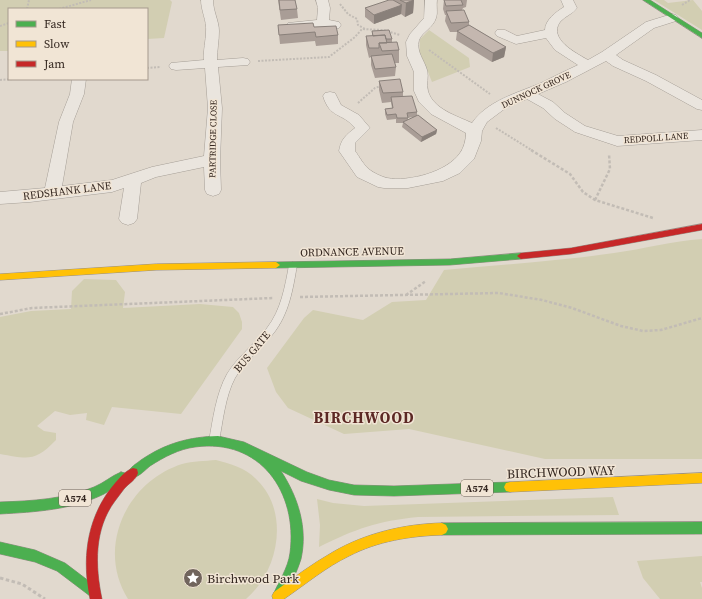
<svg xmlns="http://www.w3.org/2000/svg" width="702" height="599" viewBox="0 0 702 599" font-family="'Source Serif 4',serif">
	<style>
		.green { fill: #d2ceb2 }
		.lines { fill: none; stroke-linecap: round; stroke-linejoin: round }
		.lane-casing { stroke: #a69f97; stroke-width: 1 }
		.street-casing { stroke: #a69f97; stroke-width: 1 }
		.fast-casing { stroke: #968e86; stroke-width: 1 }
		.slow-casing { stroke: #968e86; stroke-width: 1 }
		.jam-casing { stroke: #968e86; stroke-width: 1 }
		.path-far2 { stroke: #c2bcb5; stroke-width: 2; stroke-dasharray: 2 1.5; stroke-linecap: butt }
		.path-far1 { stroke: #c2bcb5; stroke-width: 2.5; stroke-dasharray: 3 2; stroke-linecap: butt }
		.path { stroke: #c2bcb5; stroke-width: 3; stroke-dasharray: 3.5 2.5; stroke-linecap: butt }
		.lane { fill: #eae5de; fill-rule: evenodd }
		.street { fill: #eae5de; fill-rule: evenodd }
		.fast { fill: #4caf50; fill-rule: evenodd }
		.slow { fill: #ffc107; fill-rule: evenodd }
		.jam { fill: #c62828; fill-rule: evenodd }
		.wall { fill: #a99d96; fill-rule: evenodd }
		.shaded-wall { fill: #89807a }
		.building { fill: #c4b7af; stroke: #89807a }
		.labels { text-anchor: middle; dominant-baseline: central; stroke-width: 3; stroke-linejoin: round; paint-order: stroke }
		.far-street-label { font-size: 9px; fill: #342720; stroke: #f1e5d5 }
		.shield { fill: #f1e5d5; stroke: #6d6056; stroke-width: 1 }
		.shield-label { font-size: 10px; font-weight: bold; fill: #342720 }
		.street-label { font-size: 11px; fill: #342720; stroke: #f1e5d5 }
		.near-street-label { font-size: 13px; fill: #342720; stroke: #f1e5d5 }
		.near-poi-label { font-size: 13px; fill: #342720; stroke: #f1e5d5; text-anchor: start }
		.district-label { font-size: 15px; font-weight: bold; letter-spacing: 1px; fill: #5c2824; stroke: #f1e5d5 }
	</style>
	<rect width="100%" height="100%" fill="#e1d9ce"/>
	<path class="green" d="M0,0H170L172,2L164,38L147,39V9H9V51H0Z
		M654,0H664L668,3L693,0L702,11V30Z
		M429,30L469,58L470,67L432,82L428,72L419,59L420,39Z
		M702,239V459H545L409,429L344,434L288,408L276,392L267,368L304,318L313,310L363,320L392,302L426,300L444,270C501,265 558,261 614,253C644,249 672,241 702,239Z
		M84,279L116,280L125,292L123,308L200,304L233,307L239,313L242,322V329L181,414L112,407L104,425L86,420L87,413L70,415L55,411L37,426L44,431L56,433V440C35,462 28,459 0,454V317L31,311L71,309L72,291Z
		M216,460C231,464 246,468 257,480C290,512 279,571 246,599H128C96,548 126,482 182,464C193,461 205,461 216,460Z
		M613,497L619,515L418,517C378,521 355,529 319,547L320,525L317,499L333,503L364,506Z
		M702,556V582H700L702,588V599H660L643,578L637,561Z"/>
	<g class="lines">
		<g class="lane-casing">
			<path id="lane" d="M293,262L297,265C293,289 289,314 273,334C261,349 245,361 235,378C225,397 223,421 219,441L218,444L214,446L210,444L209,441C213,419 216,394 227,374C238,356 255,344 267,328C281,310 285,287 289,265Z"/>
		</g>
		<g class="street-casing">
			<path id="street" d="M201,0H213C213,11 219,21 219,31C219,41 217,50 217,60L243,58L248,59L250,62L248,65L218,67L222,108L220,160L221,190L219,194L213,196L207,194L205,190L204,167L156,177L141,183L137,219L134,223L128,225L122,223L119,219L124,188L112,192L30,202L0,204V192L45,188L59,122L70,94L72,79H86L84,94L73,122L62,186L112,180L152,167L204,156L208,108L205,68L176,70L171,69L169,66L171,63L204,60C203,50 206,41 206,31C207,21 201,11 201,0Z
				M316,0H328L330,8L329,20L339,22L341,25L339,28L335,29L323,27L292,30L288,29L286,26L288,23L317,20L318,8Z
				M425,0H437C436,6 438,13 436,18C433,28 422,32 419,40C416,52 424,59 427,70C429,77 426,84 428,91C433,109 457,116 472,123C487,101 517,93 541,83C553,77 565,71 578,65L555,50L546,38L516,44L497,36L495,33L497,30H505L517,36L545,30C545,20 556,12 564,7L561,0H573L577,8C573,14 565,16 560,22C548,39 576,53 588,60L602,52L646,22L672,14L676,15L678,18L676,21L654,28L616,55L623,60L656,75L702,100V110L697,109L646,81L613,66L606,61L566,82L538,94L553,102L565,113L585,126L618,136L702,130V140L617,146L575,132L555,119L543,108L527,99L507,107L487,122L482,131L481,141L474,159L460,173L443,181L408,188H384L378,187L357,177L339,151C341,139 346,135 355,128C342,112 330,119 323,96L325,93L330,92L335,93L341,105L359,115L370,128L355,143V151C359,156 364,166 370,170C374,173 382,177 387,178C409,182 447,172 460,153C464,148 466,139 466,133L431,114L419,102L414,91V72L407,56L406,42L410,34L424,18Z"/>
		</g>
		<g class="fast-casing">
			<path id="fast" d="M643,0H650L702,33V38Z
				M521,253L525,256L521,259L450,265L276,268L272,265L276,262L450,259Z
				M218,436L244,442L307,472L329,480L354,485L394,486L510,482L514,483L516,487L514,491L510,492L394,496L354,495L329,490L301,481L281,471C298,497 308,528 301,559C297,573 289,586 284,599H274L273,595C279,581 288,568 290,553C298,492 260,438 195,447C179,449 164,457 150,466C145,470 140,476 133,478L129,477L128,473C130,467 136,464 141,460C166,443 189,437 218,436Z
				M121,472L125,473L126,477L125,481C118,485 111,490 104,494C72,510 35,512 0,514V502C32,501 65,499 94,487C104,483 111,476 121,472Z
				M702,522V534L442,535L438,533L436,529L438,525L442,523Z
				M0,542L35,550L65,563L98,588L100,592L98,596L94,598L90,596L57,571L35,562L0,554Z"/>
		</g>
		<g class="slow-casing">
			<path id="slow" d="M276,262L280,265L276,268L156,270L0,280V274L156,264Z
				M702,473V483L510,492L506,491L504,487L506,483L510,482Z
				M442,523L446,525L448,529L446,533L442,535C410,536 378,541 349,556C326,567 306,584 284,599H273L272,596L274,592C293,578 312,564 333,552C366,533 404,524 442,523Z"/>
		</g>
		<g class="jam-casing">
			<path id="jam" d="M702,224V230L571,254L521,259L517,256L521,253L571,248Z
				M133,468L137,469L138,473C136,480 129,483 124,489C121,493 118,497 115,501C94,529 95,566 102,599H90C82,560 86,521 111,488C117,481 124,471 133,468Z"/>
		</g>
		<path class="path-far2" d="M340,4L348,14L357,19L358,25L365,29
			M682,5L690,0
			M27,9L29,0
			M59,9L91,0
			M0,26L9,23
			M429,50L490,94
			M258,61L329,57L355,37L362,29L383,30L400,35
			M147,68L161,67
			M0,80L13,79
			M358,103L375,88L381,86
			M496,128L533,151"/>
		<path class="path-far1" d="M531,150L570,174L583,192L595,200L653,218
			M595,200L610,169L609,154
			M406,295L426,281
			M300,297L499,293L542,300L572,308L621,326L643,331L661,330L702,318
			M0,314L32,308L273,298"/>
		<path class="path" d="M0,578L22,584L45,599"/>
		<use href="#lane" class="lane"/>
		<use href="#street" class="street"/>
		<use href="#fast" class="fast"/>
		<use href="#slow" class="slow"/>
		<use href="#jam" class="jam"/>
	</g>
	<path class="wall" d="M278,0H295L297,9L298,18L281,20Z
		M394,0H414L413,13L405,17L401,14L374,24L365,17V8Z
		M444,0H467L466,7L463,8L462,10L469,22V25L506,47L504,57L492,62L456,40L457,32H450L445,21L446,15H445L443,9Z
		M278,25L314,27L338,35V44L316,46L315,41L280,44Z
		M372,31L392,39V42L399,50V63H395L396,67L395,76L375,78L371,65V57L369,58L366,45V36H372Z
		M379,81L403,92V96L417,112V115L437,130L436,134L421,142L402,127L403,123H396V119L387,120L385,114V109L392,108L391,102L382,103L379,90ZM413,117L408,120V118Z"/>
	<path class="shaded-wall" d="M414,0L413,13L405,17L406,3Z
		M402,5L401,14L374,24V15Z
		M506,47L504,57L492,62L493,53Z
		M437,130L436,134L421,142L422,137Z"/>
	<path class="building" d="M279,0H295L297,9L280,10Z
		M389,0H393L402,5L374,15L365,8Z
		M400,0H414L406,3Z
		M444,0H461L463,5L446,6Z
		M464,10L469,22L451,23L446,11Z
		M313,23L314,27L336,26L338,35L316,37L315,32L279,35L278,25Z
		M469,25L506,47L493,53L457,31Z
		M389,30L392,39H386L385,35L373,36L372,31Z
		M385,35L387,43H379V48H369L366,36Z
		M397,42L399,50L382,51L379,43Z
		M392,54L396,67L375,69L371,56Z
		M400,79L403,92L383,93L379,81Z
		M412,96L417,112L407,113L408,118H397L396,114L387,115L385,109L393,108L391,97Z
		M418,115L437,130L422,137L403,122Z"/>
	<defs>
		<g id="sight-disc" transform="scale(1)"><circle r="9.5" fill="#71655d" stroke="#f1e5d5"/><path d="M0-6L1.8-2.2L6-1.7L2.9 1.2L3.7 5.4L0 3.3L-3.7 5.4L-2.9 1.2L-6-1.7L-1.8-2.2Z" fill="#fff"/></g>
	</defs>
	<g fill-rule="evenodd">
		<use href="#sight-disc" x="193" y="578"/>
	</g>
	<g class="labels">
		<g class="far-street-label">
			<text transform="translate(536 90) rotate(-25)">DUNNOCK GROVE</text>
			<text transform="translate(656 138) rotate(-4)">REDPOLL LANE</text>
			<text transform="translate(213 139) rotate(-89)">PARTRIDGE CLOSE</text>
		</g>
		<g class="shield">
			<rect x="461" y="480" width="32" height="16" rx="3"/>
			<rect x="59" y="490" width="32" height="16" rx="3"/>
		</g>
		<g class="shield-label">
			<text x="477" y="488">A574</text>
			<text x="75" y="498">A574</text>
		</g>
		<g class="street-label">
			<text transform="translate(67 191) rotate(-7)">REDSHANK LANE</text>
			<text transform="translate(352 252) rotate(-1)">ORDNANCE AVENUE</text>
			<text transform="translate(252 352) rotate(-50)">BUS GATE</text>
		</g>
		<g class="near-street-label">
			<text transform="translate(561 472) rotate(-2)">BIRCHWOOD WAY</text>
		</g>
		<g class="near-poi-label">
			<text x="207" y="578">Birchwood Park</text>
		</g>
		<g class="district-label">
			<text x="364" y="417">BIRCHWOOD</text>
		</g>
	</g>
	<rect x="8" y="8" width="140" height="72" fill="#f1e5d5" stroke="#a5998d"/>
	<rect x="16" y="21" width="20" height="6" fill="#4caf50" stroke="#a5998d"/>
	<text x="44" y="28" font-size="12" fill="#342720">Fast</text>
	<rect x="16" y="41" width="20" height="6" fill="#ffc107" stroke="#a5998d"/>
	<text x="44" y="48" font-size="12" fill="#342720">Slow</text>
	<rect x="16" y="61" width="20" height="6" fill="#c62828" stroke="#a5998d"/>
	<text x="44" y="68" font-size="12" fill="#342720">Jam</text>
</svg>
